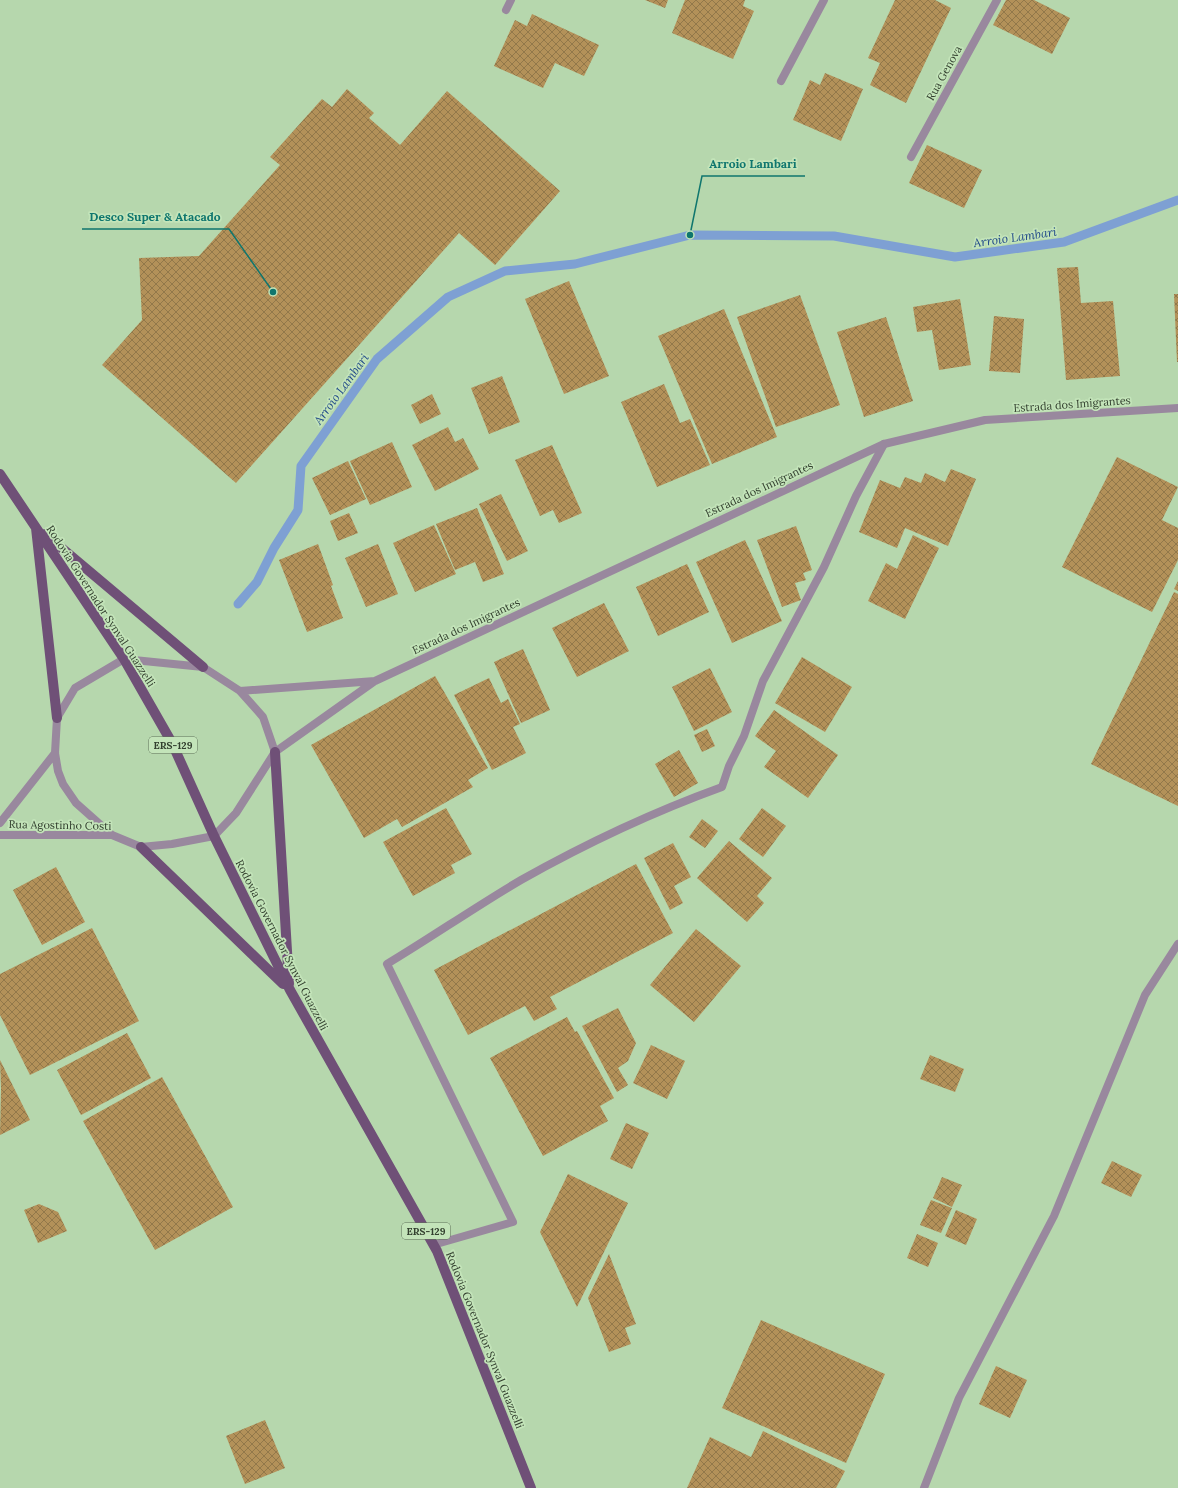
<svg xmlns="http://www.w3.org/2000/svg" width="1178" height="1488" viewBox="0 0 1178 1488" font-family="Lora,serif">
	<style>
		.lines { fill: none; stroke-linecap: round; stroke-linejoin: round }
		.stream { stroke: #7ea0d3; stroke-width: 9 }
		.building { fill: url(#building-cross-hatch) }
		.service { stroke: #99889e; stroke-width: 8 }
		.minor { stroke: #99889e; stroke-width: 8 }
		.tertiary { stroke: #99889e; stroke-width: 8 }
		.primary { stroke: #6f5077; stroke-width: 10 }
		.labels { text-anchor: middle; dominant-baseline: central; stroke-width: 3.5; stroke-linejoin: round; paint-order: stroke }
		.shield { fill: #c3e4b9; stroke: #5e7058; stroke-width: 1 }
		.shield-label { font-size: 10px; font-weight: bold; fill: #323f2e }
		.street-label { font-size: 11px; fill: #323f2e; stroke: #c3e4b9 }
		.water-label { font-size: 12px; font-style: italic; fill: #204988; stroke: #c3e4b9 }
		.leader { fill: none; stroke: #0f766e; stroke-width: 1.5 }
		.callout-dot { fill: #0f766e; stroke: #c3e4b9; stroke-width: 1.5 }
		.callout-label { font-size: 12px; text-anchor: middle; font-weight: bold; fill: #0f766e; stroke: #c3e4b9; stroke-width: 3.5; stroke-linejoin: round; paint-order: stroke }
	</style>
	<defs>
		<pattern id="building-cross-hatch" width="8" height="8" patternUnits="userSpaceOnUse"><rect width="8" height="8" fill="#b39159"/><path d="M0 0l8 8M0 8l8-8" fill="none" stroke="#92784a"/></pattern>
	</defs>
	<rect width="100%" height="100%" fill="#b6d7ad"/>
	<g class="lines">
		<path class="stream" d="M238,604L257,582L274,548L298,510L301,466L377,359L448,297L505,271L575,264L690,235L834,236L955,257L1064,242L1178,200"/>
	</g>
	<path class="building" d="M645,0H668L665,8Z
		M685,0H745L743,6L754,11L733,59L672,33Z
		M895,0H935L951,8L906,103L870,85L880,63L868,58Z
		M1006,0H1034L1070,18L1052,54L993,25Z
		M532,14L599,45L584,76L555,63L543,88L494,66L515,20L527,26Z
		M825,73L863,89L841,141L793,120L810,80L820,85Z
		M347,89L374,113L369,118L400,145L447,91L560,191L495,265L459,233L236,483L102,365L142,320L139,258L199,256L280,165L270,157L322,99L332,107Z
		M927,145L982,170L964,208L909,183Z
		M1078,267L1081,303L1113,301L1120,376L1066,380L1057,268Z
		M569,281L609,376L564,394L525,299Z
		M1174,294H1178V362H1177Z
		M800,295L840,405L776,427L737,317Z
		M960,299L971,365L939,370L932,330L917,332L913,307Z
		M724,309L777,437L712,464L658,336Z
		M994,316L1024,319L1020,373L989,371Z
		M886,317L913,401L864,417L837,332Z
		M502,376L520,422L489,434L471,388Z
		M664,384L680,423L690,419L710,465L657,487L621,402Z
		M432,394L441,414L420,424L411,405Z
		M448,427L455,442L463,438L479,469L435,491L412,445Z
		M392,442L412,487L370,505L350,461Z
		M552,445L582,513L559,523L553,510L540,516L515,460Z
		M1117,457L1178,487L1162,520L1178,528V560L1152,612L1062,567Z
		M348,461L366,499L330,515L312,478Z
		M951,469L976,479L948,546L905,528L897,548L859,532L880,480L900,488L905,477L921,483L925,473L945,482Z
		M501,494L528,551L507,561L479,504Z
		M477,508L504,574L483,582L475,562L455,570L436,524Z
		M349,513L358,533L338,541L330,521Z
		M434,525L456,574L415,592L393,543Z
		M796,526L812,570L803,573L806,580L795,583L801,600L782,607L757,540Z
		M913,535L939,548L905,619L868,601L886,563L897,569Z
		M745,540L782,621L732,643L696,562Z
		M318,544L333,585L331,586L343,618L307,632L279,560Z
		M378,544L398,594L366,607L345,558Z
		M687,564L709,612L658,636L636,587Z
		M1178,581V591L1174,589Z
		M1174,592L1178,594V806L1091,764Z
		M604,603L629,651L577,677L552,628Z
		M523,649L550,710L521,723L494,662Z
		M802,657L852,687L825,732L775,703Z
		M710,668L732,712L694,731L672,687Z
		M435,676L488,768L468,780L473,787L402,827L397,819L364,838L311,745Z
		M489,678L501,703L508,699L520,724L513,727L526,753L492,770L454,695Z
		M774,710L838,755L808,798L764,767L776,751L755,736Z
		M707,729L715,746L702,752L694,735Z
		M679,750L698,783L674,797L655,764Z
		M446,808L472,854L451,865L455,873L413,896L383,842Z
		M762,808L786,826L763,857L739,839Z
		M702,819L718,831L705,848L689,837Z
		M729,841L772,878L757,896L764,903L747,922L697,878Z
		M673,843L691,877L674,886L683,903L670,910L644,858Z
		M636,864L673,933L550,997L557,1009L534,1021L525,1006L468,1035L434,970Z
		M56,867L85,922L42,945L13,890Z
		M92,928L139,1021L30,1075L0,1015V974Z
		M696,929L741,966L694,1022L650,985Z
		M618,1008L636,1043L628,1061L618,1068L628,1085L617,1092L582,1026Z
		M567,1017L575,1032L577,1031L614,1098L600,1106L608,1121L543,1156L490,1058Z
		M127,1033L151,1078L81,1115L57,1070Z
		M651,1045L685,1061L667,1099L633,1083Z
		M930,1055L964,1069L955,1092L920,1079Z
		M0,1060L30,1120L0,1135L1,1089Z
		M162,1077L233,1207L155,1250L83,1121Z
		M626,1123L649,1133L632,1169L610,1159Z
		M1112,1161L1142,1175L1131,1197L1101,1183Z
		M568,1174L628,1203L577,1307L540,1232Z
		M942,1177L962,1185L952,1207L933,1198Z
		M931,1200L952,1208L941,1233L920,1225Z
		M39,1204L58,1212L67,1231L38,1243L24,1210Z
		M956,1210L977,1219L966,1245L945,1236Z
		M917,1234L938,1243L928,1267L907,1258Z
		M609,1254L636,1324L625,1328L631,1344L609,1352L588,1298Z
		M761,1320L885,1374L846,1463L722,1408Z
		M996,1366L1027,1380L1010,1418L979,1404Z
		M265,1420L285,1468L245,1484L226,1436Z
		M763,1431L845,1471L836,1488H687L710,1437L751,1457Z"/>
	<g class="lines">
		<path class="service" d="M924,1488L959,1398L1054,1216L1145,995L1178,944"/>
		<path class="minor" d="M506,10L511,0
			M781,81L824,0
			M911,157L997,0
			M433,1245L513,1222L387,964C432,937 475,907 521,880C585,844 653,812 722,787L729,766L744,736L763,681L824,567L856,496L884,444"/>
		<path class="tertiary" d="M240,691L375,681
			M275,752L375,681L884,444L985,420L1178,408
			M0,823L55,753
			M0,835H112L141,847L172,844L214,836L236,813L275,752L263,717L240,691L203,667L124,659L75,688L57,718L55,753L58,771L63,784L76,803L112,835"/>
		<path class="primary" d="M0,474L124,659L172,743L214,836L290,990L437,1251L531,1488
			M36,528L57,718
			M45,534L203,667
			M275,752L289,984
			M141,847L283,984"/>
	</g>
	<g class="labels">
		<g class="shield">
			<rect x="149" y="737" width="48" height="16" rx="3"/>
			<rect x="402" y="1223" width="48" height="16" rx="3"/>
		</g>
		<g class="shield-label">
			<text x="173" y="745">ERS-129</text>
			<text x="426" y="1231">ERS-129</text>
		</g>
		<g class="street-label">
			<text transform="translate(944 73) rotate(-61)">Rua Genova</text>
			<text transform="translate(1072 404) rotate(-4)">Estrada dos Imigrantes</text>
			<text transform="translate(759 489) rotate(-25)">Estrada dos Imigrantes</text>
			<text transform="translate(101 606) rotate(57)">Rodovia Governador Synval Guazzelli</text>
			<text transform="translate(466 626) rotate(-25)">Estrada dos Imigrantes</text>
			<text transform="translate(60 825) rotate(1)">Rua Agostinho Costi</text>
			<text transform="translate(282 945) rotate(63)">Rodovia Governador Synval Guazzelli</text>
			<text transform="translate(485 1340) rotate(68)">Rodovia Governador Synval Guazzelli</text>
		</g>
		<g class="water-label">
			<text transform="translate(1015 237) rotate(-8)">Arroio Lambari</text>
			<text transform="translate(341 389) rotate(-54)">Arroio Lambari</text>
		</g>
	</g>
	<path class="leader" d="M690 235L702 176H805M273 292L229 229H82"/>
	<g class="callout-dot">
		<circle cx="690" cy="235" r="4"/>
		<circle cx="273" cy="292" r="4"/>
	</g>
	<g class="callout-label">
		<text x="753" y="168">Arroio Lambari</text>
		<text x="155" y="221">Desco Super &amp; Atacado</text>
	</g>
</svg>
